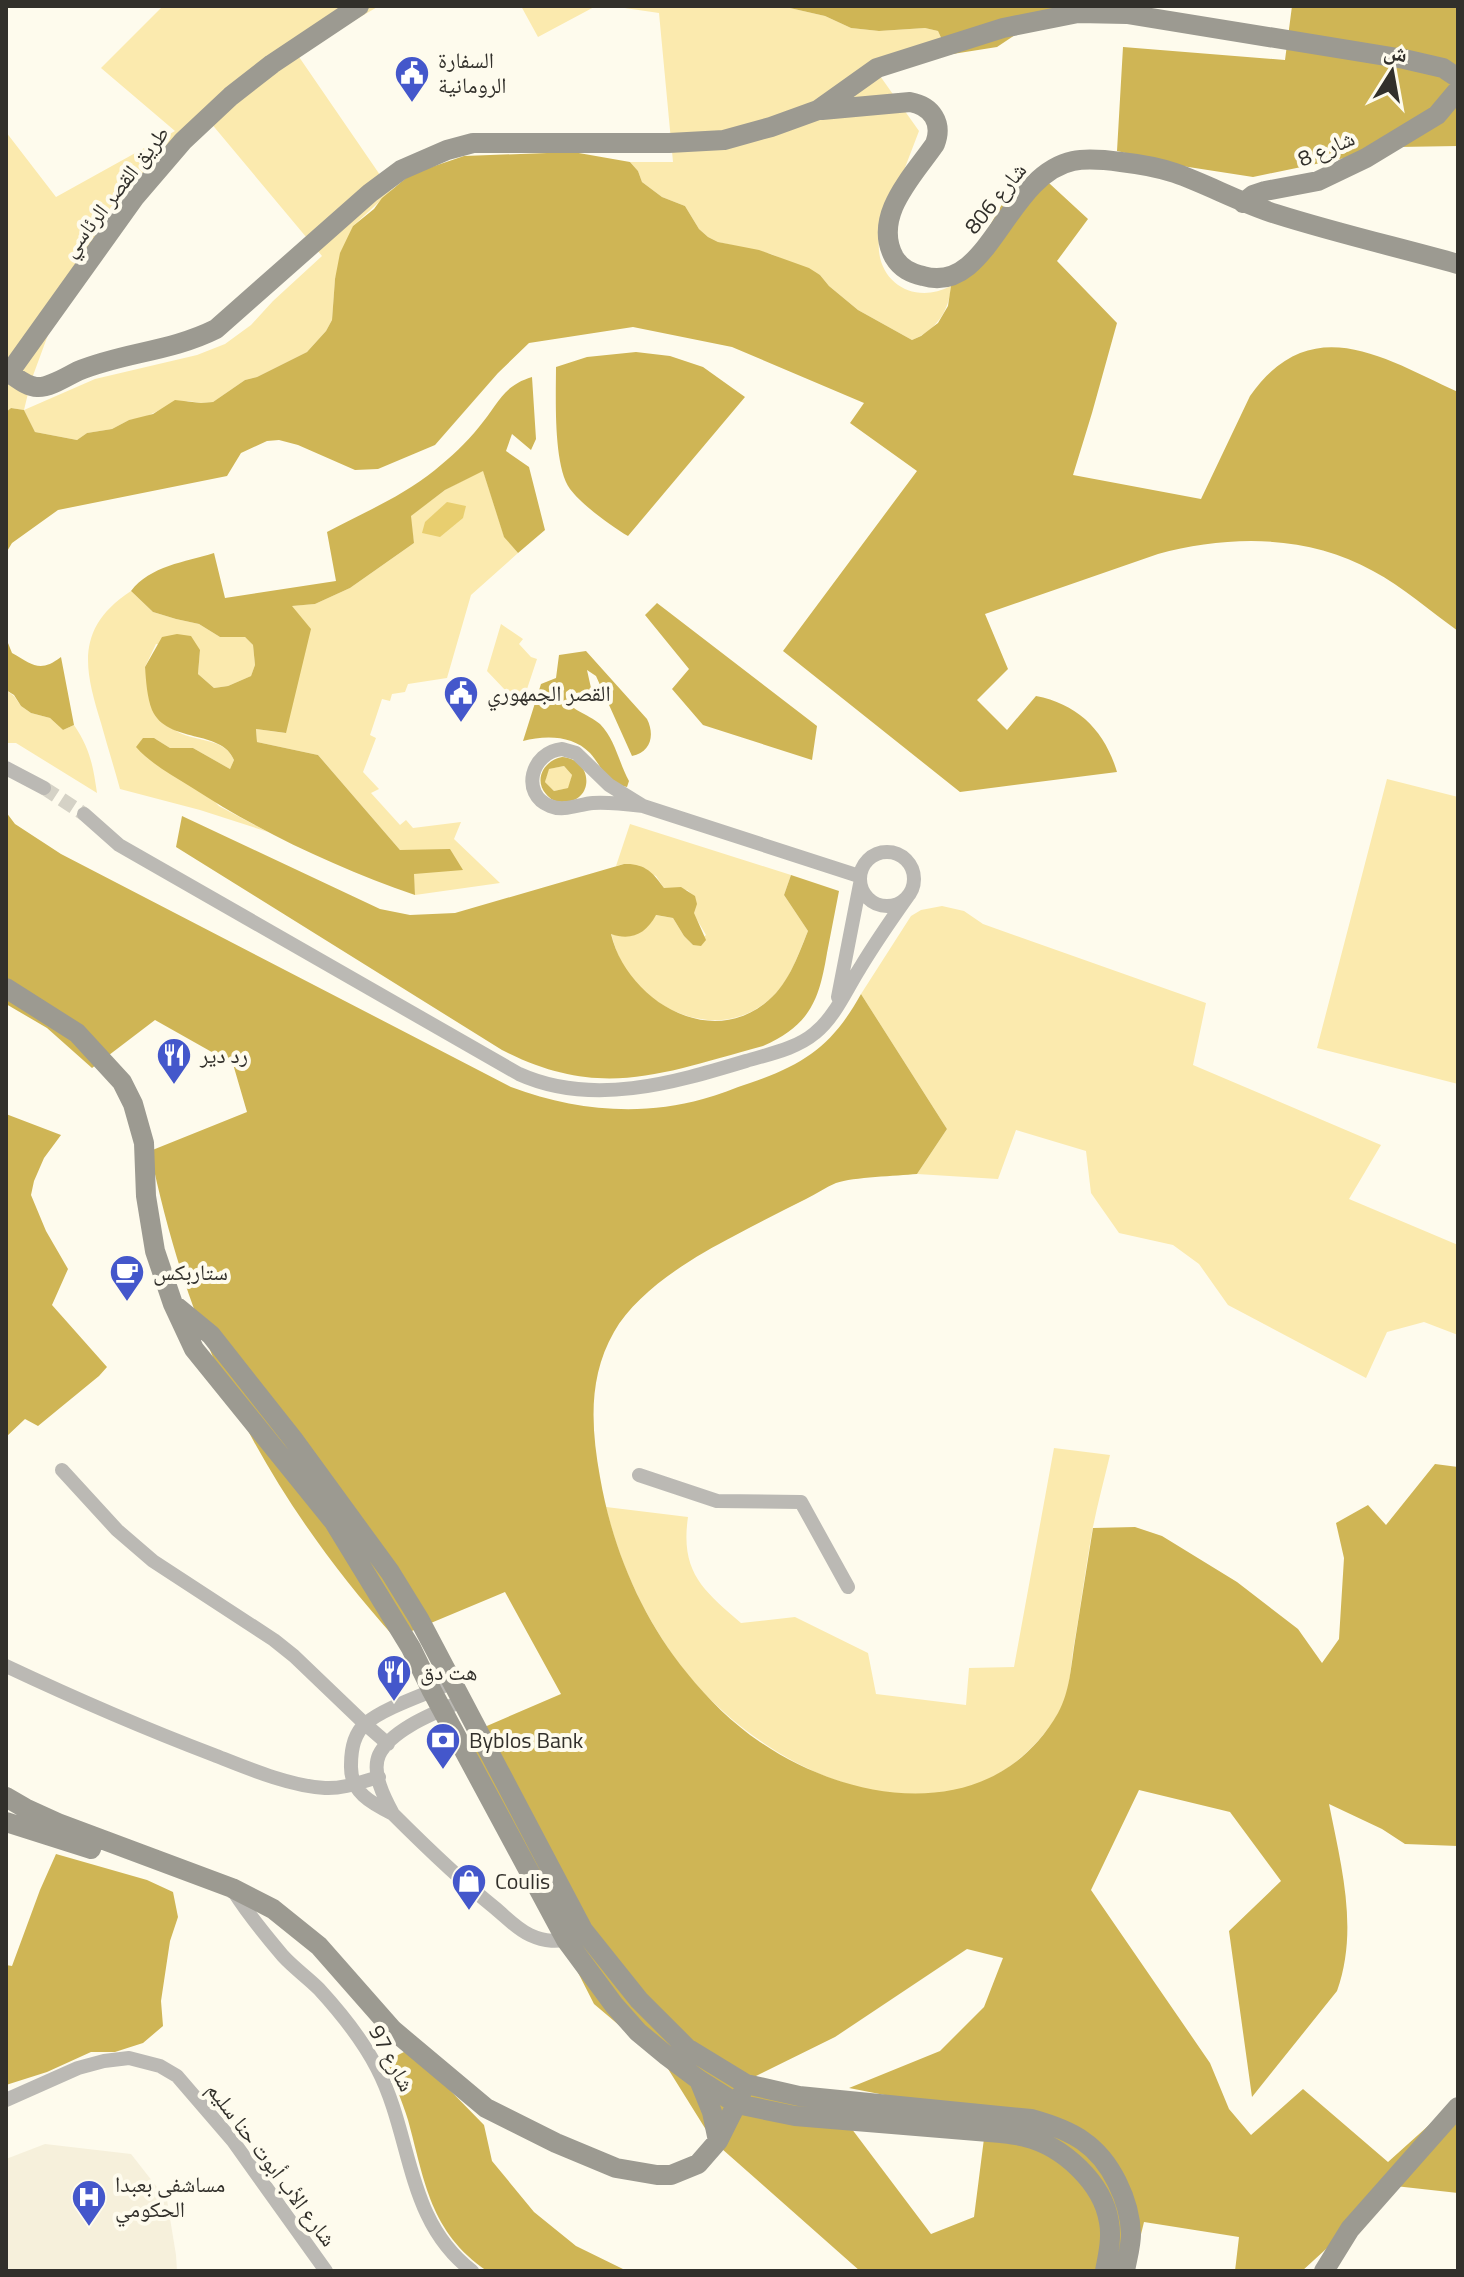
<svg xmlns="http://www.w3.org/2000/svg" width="1464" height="2277" viewBox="0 0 1464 2277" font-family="'Titillium Web','Noto Naskh Arabic',sans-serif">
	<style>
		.built { fill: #f6f0db }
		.green { fill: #fbeaae; fill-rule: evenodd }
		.forest { fill: #cfb555; fill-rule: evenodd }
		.water { fill: #e8ce6f }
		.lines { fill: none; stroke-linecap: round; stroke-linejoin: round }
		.street-tunnel { stroke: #d5d2c6; stroke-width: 14; stroke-dasharray: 14 7; stroke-linecap: butt }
		.street { stroke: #bbb9b4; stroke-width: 14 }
		.secondary { stroke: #9c9a91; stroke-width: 20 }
		.labels { text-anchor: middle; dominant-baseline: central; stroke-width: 8; stroke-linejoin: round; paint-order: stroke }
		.poi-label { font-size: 22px; fill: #32302b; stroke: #fefbed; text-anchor: start }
		.street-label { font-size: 22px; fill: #32302b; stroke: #fefbed }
	</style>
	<rect width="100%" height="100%" fill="#fefbed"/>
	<path class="built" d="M45,2144L131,2154L167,2200L176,2255L177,2271H6V2159Z"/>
	<path class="green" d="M163,6H379L297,54L391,191L353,226L335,279L332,320L326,331L307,352L257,377L245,380L213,402L201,403L188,401L164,408L143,418L129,420L112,429L87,433L77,440L35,432L24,410L11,408L6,412V132L56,197L175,131L101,68ZM205,116L322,256L273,301L251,325L225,344L197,355L95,379L24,410L31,381L52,324Z
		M521,6H596L538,37Z
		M611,6H781L825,16L851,28L879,31L925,28L938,31L943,42L873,66L919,131L880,233C871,278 911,307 951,286C949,312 936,330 912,340L858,310L829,286L820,275L771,254L718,242L708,237L699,229L685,206L662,197L642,182L638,171L630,162H673L659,13Z
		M483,470L504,536L518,553L471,595L447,678L408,684L405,692L392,694L390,701L382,699L370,735L376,738L363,772L379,789L371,793L400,825L406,820L413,828L461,822L454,839L500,883L415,895L413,874L400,850L318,755L257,742L256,729L285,733L291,606L315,604L350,588L414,543L410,516L445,490Z
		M131,591L153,612L176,619L199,624L220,637H245L253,645L255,665L251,676L228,686L214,688L198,674L200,650L156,644L145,667L153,711C161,718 169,727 178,732C197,742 225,738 234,760L230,769L193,748H170L154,738L219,806L268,832L200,810L120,789C114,767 107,745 101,723C84,668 75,628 131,591Z
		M501,624L523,639L519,644L531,657L537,659L521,707L487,671Z
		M6,690L14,696L21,706L31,713L50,718L63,730L74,725C90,749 93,765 97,793L16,743H6Z
		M564,766L572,775L569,788L554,791L545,782L548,769Z
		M1387,779L1458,797V1084L1317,1048Z
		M630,824L791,875L784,895L808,931C798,954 791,979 773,996C731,1038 666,1021 632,978C621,965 615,949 611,933C629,941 647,933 655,915L673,918L684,936L693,945L706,935L693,913L695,897L687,890L664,888L656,876L624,864L616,866Z
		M942,906L964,911L983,924L1206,1003L1193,1065L1381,1145L1349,1199L1458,1245V1335L1424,1322L1387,1332L1366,1378L1228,1305L1199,1264L1173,1245L1119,1233L1091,1193L1086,1151L1016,1130L998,1179L917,1174L947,1129L861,994L911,916L921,910Z
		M1054,1448L1110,1455C1104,1480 1097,1506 1092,1532C1085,1571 1080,1611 1073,1651C1071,1666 1070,1684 1065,1699C1061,1710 1054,1721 1047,1730C947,1859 766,1774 684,1670C647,1622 620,1566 606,1507L688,1517C680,1572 703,1590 741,1623L795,1617L868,1653L876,1694L966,1705L969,1668L1014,1667Z"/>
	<path class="forest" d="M781,6H1110L1027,27L997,47L940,56L943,42L938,31L925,28L879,31L851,28L825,16Z
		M1292,6H1458V146L1398,147L1253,177L1182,166L1117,151L1123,47L1285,60Z
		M573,152L630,162L638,171L642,182L662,197L685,206L699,229L708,237L718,242L759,250L809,268L820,275L829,286L858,310L912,340L921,336L938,323L948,306L951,286L968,264L1005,199L1037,172L1088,219L1057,261L1117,323L1092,413L1073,475L1201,499L1250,396C1311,309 1384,358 1458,392V631C1430,611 1403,587 1373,571C1308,534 1228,535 1158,554L985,614L1008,669L977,700L1007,730L1036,696C1078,704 1105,731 1117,772L960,792L783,651L917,471L850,423L864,403L732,347L633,327L529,343L498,373L435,445L378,469L355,470L298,445L279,440L267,441L241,453L227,476L58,510L12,543L6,553V412L11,408L24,410L35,432L77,440L87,433L112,429L129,420L153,414L175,400L201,403L213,402L245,380L257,377L307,352L326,331L332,320L335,279L340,253L353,226L374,209L382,198L411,174L464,156Z
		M636,352L670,356L703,367L745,397L628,536C612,527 581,504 570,489C553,465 556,397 556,367L587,357Z
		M532,377L536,439L531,450L512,434L506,451L529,467L545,530L518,553L504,537L483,471L445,490L411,516L414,543L350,588L315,604L292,606L311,629L286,733L256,729L257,742L318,755L400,850L450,849L463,870L414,874L415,895C337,868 260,832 191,787C172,775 151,764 136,747L143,738H154L170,748H193L230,769L234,760C222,729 167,744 152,710C147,697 146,681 145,667L162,637L177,634L191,636L200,650L198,674L214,688L228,686L251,676L255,665L253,645L245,637H220L199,624L176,619L153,612L131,591C150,566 185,562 214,553L225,598L336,581L327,532C363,513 403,496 435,470C451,457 466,443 479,427C498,405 502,386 532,377Z
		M657,603L817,726L812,760L703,725L672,689L689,669L645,615Z
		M6,638L12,653C33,665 40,673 61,657L74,725L63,730L50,718L31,713L21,706L14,695L6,690Z
		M586,651L647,719C655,735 651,752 632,756L596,676L587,670L593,697L590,701L570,689L566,692C563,709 588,713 600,724C615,739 619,763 629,781L627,787C605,782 603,768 590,753C573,735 545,735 523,741L541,684L556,678L559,655Z
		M562,757C594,759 595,803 562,802C555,802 550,799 546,794C533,779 545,760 562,757ZM564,766L572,775L568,788L554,791L545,782L549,769Z
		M6,812L15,824L61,854L511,1087C573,1110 639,1117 703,1099C719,1095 734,1088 750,1083C805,1064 832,1046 861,994L947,1129L917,1174C896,1176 854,1177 836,1183C826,1187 816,1194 806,1199C782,1211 758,1223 734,1236C693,1257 637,1291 614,1332C588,1377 591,1427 600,1477C612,1547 641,1617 687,1673C708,1699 732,1723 760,1742C852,1805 993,1826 1058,1713C1070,1692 1071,1665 1075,1641C1081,1603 1087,1565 1093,1528L1135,1527L1162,1536L1237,1582L1298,1629L1322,1663L1339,1639L1344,1558L1336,1523L1368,1505L1386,1525L1435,1464L1458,1467V1846L1405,1844L1382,1829L1329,1804C1341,1865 1359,1930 1337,1991L1252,2097L1229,1931L1281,1881L1230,1812L1139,1790L1091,1890L1210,2063L1229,2109L1251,2135L1303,2089L1388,2162L1458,2099V2193L1395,2186L1302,2271H1235L1239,2237L1144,2222L1132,2271H860L713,2141L665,2064L594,2004L459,1738L561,1694L505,1592L395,1638C263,1490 190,1344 150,1151L247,1112L233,1064L155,1020L92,1068L47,1028L6,1004ZM967,1949L1003,1958L984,2007L940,2051L849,2088L987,2115L974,2217L931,2234L830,2100L752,2078L835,2037Z
		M182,816L380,909L410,915L455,913L624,864C644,863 653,872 664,888L681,887L695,896L697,904L694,913L706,940L701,946L693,945L684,936L673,918L656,915C646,934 631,941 611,934C626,997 705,1049 764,1004C788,986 797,958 808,931L784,895L791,875L839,891C835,912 831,932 827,953C819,1001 810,1025 763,1046C663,1073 601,1101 502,1050L176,847Z
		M6,1114L61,1135L44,1158L34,1181L31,1195L46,1231L68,1269L52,1305L107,1367L99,1376L38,1426L25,1419L6,1437Z
		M56,1854L147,1880L173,1892L178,1917L170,1941L161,2001L163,2026L143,2043L115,2052H91L47,2072L6,2085V1965L12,1966L40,1890Z
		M406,2051L438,2078L484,2125L492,2161L534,2212L576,2246L627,2271H487C430,2232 425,2182 408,2120C402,2100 393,2081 386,2061Z"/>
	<path class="water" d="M447,502L466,506L463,518L440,537L422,533L425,522Z"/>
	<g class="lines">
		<path class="street-tunnel" d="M44,788L84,814"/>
		<path class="street" d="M562,749L576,753L609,785L643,806C626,804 610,802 593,803C579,804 564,812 550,806C520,794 531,752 562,749Z
			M6,768L44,788
			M643,806L859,876
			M84,814L119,845L519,1074C592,1107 673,1083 746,1061C769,1054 796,1049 815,1033C835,1017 846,990 860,968C875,943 891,920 908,896
			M860 879a27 27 0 1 1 54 0a27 27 0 1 1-54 0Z
			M838,997L860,884
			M62,1470L117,1530L153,1561L274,1640L294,1656L365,1724L388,1744
			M639,1475L717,1501L801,1502L848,1587
			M6,1666C74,1698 143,1728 214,1755C247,1768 289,1786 325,1788C343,1789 361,1782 379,1777
			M462,1701C437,1712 391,1729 379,1755C371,1773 385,1799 393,1814C426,1847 459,1879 495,1908C507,1918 517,1929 530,1935C543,1941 560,1944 573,1936
			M393,1814C371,1803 350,1792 351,1765C351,1750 354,1734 365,1724C385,1707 427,1694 451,1683
			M234,1892C248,1914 266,1936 283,1956C294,1968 308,1978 319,1989C341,2013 362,2039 377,2068C413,2137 405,2220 472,2271
			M6,2100L78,2068L104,2061L129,2058L160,2066L177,2076L233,2141L326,2271"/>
		<path class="secondary" d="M359,6L272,64L231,96L183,141L135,197L9,373C17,378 27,387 37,387C49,388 66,377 78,371C124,352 170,352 216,329L370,193L401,170L447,150L473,143H669L724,140L771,127L818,110L877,68L1003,28L1078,13L1127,14L1404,59L1443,68L1458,78
			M822,110L910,102C932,106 943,123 935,144C913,176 872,216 894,257C901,269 911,273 923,276C989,296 1006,175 1073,161C1088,158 1106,160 1121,162C1139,164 1157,167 1175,173C1209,185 1241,203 1276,214C1336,233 1397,247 1458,264
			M1243,203L1253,195L1265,191L1318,181L1366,158L1437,115L1458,90
			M6,988L77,1033L122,1082L133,1104L144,1143L146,1196L155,1251L173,1304L194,1349L334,1522L411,1648L432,1691L566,1940L614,2005L638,2032L667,2056L699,2080L737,2104L795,2116L1001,2133C1009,2134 1018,2135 1025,2137C1063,2146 1103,2183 1109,2222C1112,2238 1108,2255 1105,2271
			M177,1307L211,1335L293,1439L390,1572L419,1619L583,1930L639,2000L687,2048L746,2084L799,2096L1031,2119C1049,2124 1068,2130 1083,2141C1111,2160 1130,2201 1131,2234C1131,2246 1127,2259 1125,2271
			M6,1797L25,1808L58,1823L232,1888L273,1909L319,1946L393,2030L486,2108L556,2143L616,2168L657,2175H671L698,2164L718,2141L741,2095
			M6,1822L91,1849
			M699,2080L712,2112L718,2141
			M1324,2271L1350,2229L1458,2107"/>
	</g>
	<defs>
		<g id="civic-pin" transform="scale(1.8)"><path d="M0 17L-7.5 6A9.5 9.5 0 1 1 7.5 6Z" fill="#4457cb" stroke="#fefbed"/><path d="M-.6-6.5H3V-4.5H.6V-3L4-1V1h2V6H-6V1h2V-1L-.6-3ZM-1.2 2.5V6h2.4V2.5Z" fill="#fff"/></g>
		<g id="restaurant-pin" transform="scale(1.8)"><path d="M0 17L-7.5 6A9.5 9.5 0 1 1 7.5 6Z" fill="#4457cb" stroke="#fefbed"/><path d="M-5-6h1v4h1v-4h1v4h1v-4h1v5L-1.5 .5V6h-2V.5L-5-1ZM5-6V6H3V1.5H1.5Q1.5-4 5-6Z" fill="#fff"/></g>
		<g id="cafe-pin" transform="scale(1.8)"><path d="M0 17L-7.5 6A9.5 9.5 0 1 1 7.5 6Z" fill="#4457cb" stroke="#fefbed"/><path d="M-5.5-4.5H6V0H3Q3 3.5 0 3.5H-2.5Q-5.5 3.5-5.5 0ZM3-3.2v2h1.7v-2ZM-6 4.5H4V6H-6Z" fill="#fff"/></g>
		<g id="bank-pin" transform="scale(1.8)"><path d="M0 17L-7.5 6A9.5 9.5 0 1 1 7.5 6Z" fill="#4457cb" stroke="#fefbed"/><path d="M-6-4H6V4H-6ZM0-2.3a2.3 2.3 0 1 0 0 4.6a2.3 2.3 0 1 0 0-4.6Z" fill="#fff"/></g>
		<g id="shop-pin" transform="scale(1.8)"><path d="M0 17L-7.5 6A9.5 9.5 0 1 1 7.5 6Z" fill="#4457cb" stroke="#fefbed"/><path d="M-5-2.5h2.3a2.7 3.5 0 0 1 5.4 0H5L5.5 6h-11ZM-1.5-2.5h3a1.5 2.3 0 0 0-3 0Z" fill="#fff"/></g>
		<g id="hospital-pin" transform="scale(1.8)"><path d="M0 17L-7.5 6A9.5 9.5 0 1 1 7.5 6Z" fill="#4457cb" stroke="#fefbed"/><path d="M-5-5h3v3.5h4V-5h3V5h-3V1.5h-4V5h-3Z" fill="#fff"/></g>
	</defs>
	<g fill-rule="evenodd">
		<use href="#civic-pin" x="412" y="73"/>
		<use href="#civic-pin" x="461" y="693"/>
		<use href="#restaurant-pin" x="174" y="1055"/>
		<use href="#cafe-pin" x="127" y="1272"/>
		<use href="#restaurant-pin" x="394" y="1672"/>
		<use href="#bank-pin" x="443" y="1740"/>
		<use href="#shop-pin" x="469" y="1881"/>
		<use href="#hospital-pin" x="89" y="2197"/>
	</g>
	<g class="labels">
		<g class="poi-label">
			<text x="438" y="60">السفارة<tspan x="438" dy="25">الرومانية</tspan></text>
			<text x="487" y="693">القصر الجمهوري</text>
			<text x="200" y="1055">رد دير</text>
			<text x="153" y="1272">ستاربكس</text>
			<text x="420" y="1672">هت دق</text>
			<text x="469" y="1740">Byblos Bank</text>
			<text x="495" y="1881">Coulis</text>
			<text x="115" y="2184">مساشفى بعبدا<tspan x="115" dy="25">الحكومي</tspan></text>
		</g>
		<g class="street-label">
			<text transform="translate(1326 148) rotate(-23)">شارع 8</text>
			<text transform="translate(115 191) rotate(-52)">طريق القصر الرئاسي</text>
			<text transform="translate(995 198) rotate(-51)">شارع 806</text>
			<text transform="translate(392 2058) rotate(62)">شارع 97</text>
			<text transform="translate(272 2164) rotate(53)">شارع الأب أبوت حنا سليم</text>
		</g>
	</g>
	<rect width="1464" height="2277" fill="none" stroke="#32302b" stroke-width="16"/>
	<g transform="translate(1392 72) rotate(11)" stroke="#fefbed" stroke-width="6" paint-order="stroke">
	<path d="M0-6L14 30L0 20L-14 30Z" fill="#32302b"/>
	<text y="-12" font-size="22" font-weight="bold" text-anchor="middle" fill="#32302b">ش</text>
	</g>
</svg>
